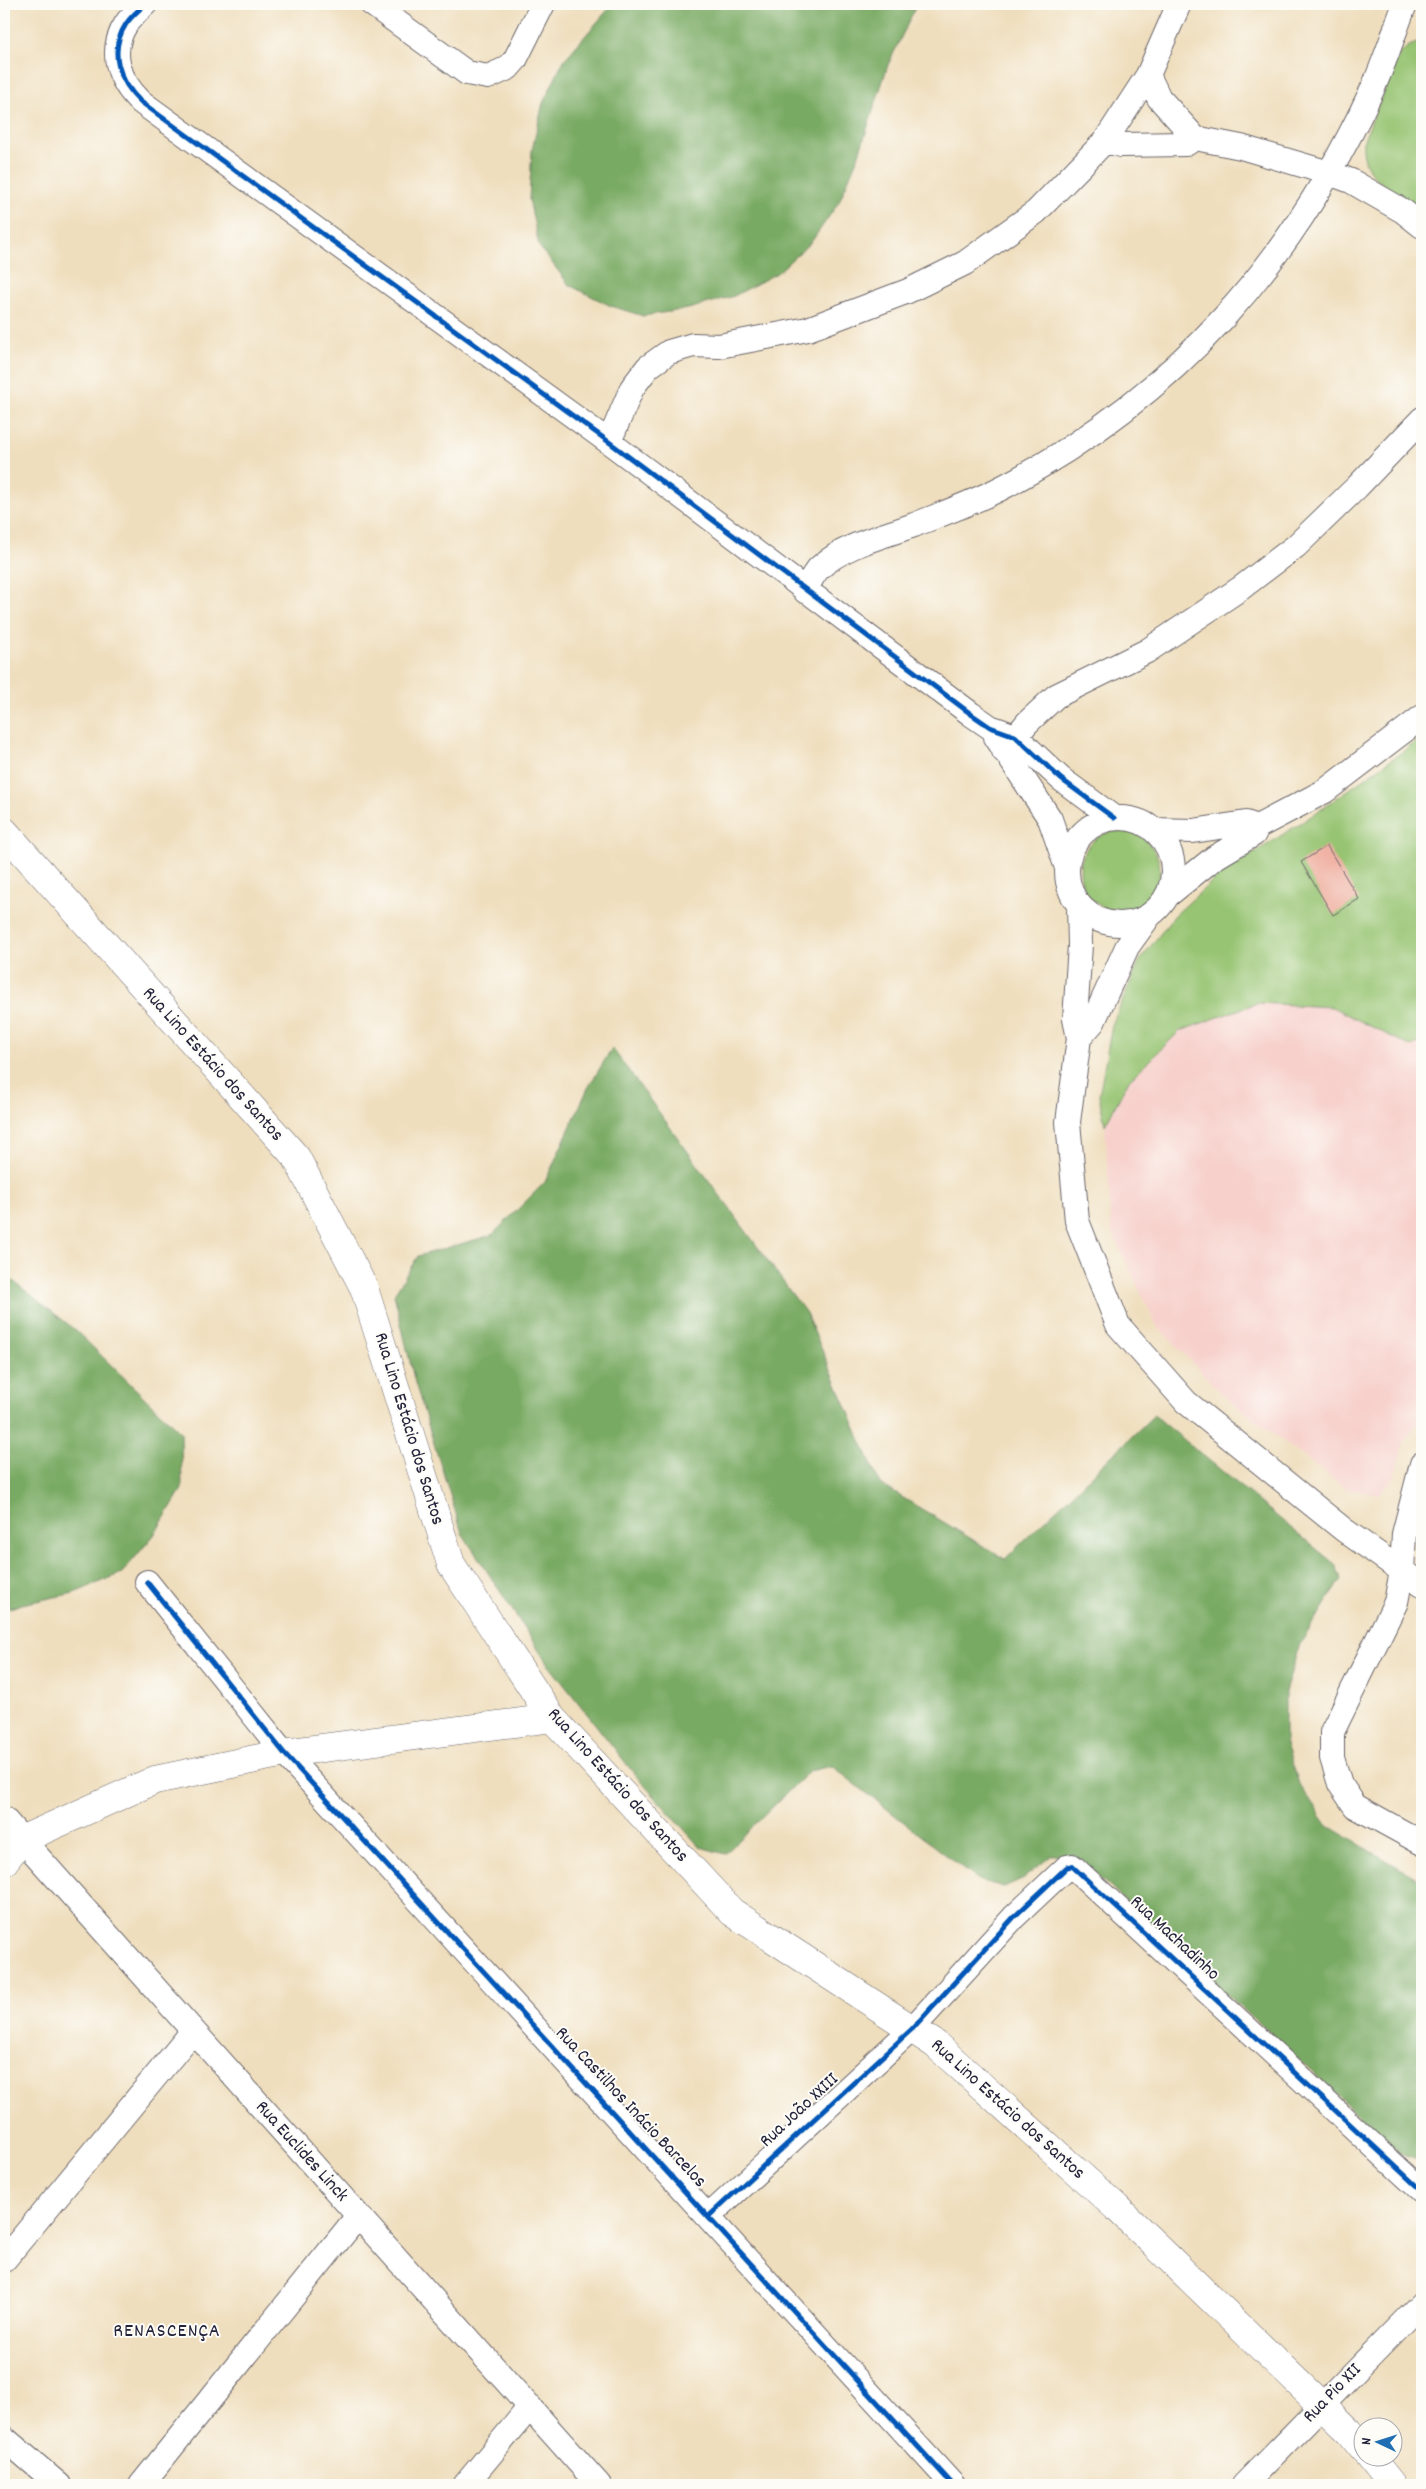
<svg xmlns="http://www.w3.org/2000/svg" width="1426" height="2489" viewBox="0 0 1426 2489" font-family="Dekko,sans-serif">
	<style>
		.built { fill: #f7d0cb }
		.green { fill: #97c472; stroke: #5c7356 }
		.forest { fill: #79aa64; stroke: #4e6650 }
		.building { fill: #f0b2a4 }
		.lines { fill: none; stroke-linecap: round; stroke-linejoin: round }
		.street-casing { stroke: #6a6468; stroke-width: 26 }
		.secondary-casing { stroke: #6a6468; stroke-width: 29 }
		.street { stroke: #fff; stroke-width: 24 }
		.secondary { stroke: #fff; stroke-width: 28 }
		.cycleway-casing { stroke: #fdfcf7; stroke-width: 8 }
		.cycleway { stroke: #0057b8; stroke-width: 5 }
		.labels { text-anchor: middle; dominant-baseline: central; stroke-width: 4; stroke-linejoin: round; paint-order: stroke }
		.street-label { font-size: 19px; fill: #22223b; stroke: #fdfcf7 }
		.neighbourhood-label { font-size: 20px; letter-spacing: 1px; fill: #22223b; stroke: #fdfcf7 }
	</style>
	<rect width="100%" height="100%" fill="#fdfcf7"/>
	<filter id="ink" filterUnits="userSpaceOnUse"><feTurbulence type="fractalNoise" baseFrequency=".02" numOctaves="2"/><feDisplacementMap in="SourceGraphic" scale="10" xChannelSelector="R" yChannelSelector="G"/><feConvolveMatrix kernelMatrix="1 2 1 2 8 2 1 2 1" color-interpolation-filters="sRGB"/></filter>
	<filter id="wash" filterUnits="userSpaceOnUse"><feTurbulence type="fractalNoise" baseFrequency=".0096" numOctaves="4" result="noise"/><feDisplacementMap in="SourceGraphic" scale="20" xChannelSelector="R" yChannelSelector="G"/><feGaussianBlur stdDeviation="1.12" result="paint"/><feColorMatrix in="noise" values="0 0 0 0 0 0 0 0 0 0 0 0 0 0 0 0 0 1.4 0 .05"/><feComposite in="paint" operator="in"/></filter>
	<g filter="url(#wash)">
		<rect width="100%" height="100%" fill="#efdebd"/>
		<path class="built" d="M1257,1003L1332,1007L1412,1047L1422,1040V1417L1404,1442L1393,1480L1379,1494L1346,1489L1225,1397L1156,1325L1111,1229L1105,1125L1129,1080L1180,1031Z"/>
		<path class="green" d="M1422,41V212C1396,192 1360,180 1363,142L1400,53L1409,46Z
			M1422,738V1040L1412,1047L1332,1007L1257,1003L1180,1031L1129,1080L1105,1125L1099,1096L1112,1025L1140,960L1175,915L1217,877L1310,817Z
			M1080 871a40 40 0 1 1 80 0a40 40 0 1 1-80 0Z"/>
		<path class="forest" d="M613,4H917L888,65L858,157L839,202L812,241L777,273L734,296L688,309L643,316L611,306L569,285L539,246L529,199L532,150L543,103L564,60Z
			M612,1048L806,1313L880,1484L1005,1559L1154,1415L1336,1565L1341,1579L1299,1646L1285,1692V1741L1300,1787L1328,1826L1422,1881V2161L1401,2154L1075,1855H1052L1024,1878L1004,1887L978,1880L832,1766L809,1771L725,1854L700,1847L636,1776L547,1663L462,1533L415,1383L394,1294L418,1256L492,1235L545,1182L588,1088Z
			M4,1274L73,1328L181,1433L182,1489L154,1535L122,1573L74,1593L22,1604L4,1610Z"/>
		<g id="blocks">
			<path class="building" d="M1327,846L1359,899L1333,915L1301,862Z"/>
		</g>
	</g>
	<g filter="url(#ink)">
		<use href="#blocks" fill-opacity="0" stroke="#6a6468" stroke-width="1"/>
		<g class="lines">
			<g class="street-casing">
				<path id="street" d="M145,4C139,10 131,16 126,24C108,52 119,81 141,102L609,442L971,714L990,727L1015,736L1061,779L1114,818
					M372,4L467,73L488,77L508,68L515,60L543,4
					M1148,75L1159,98L1195,138L1241,147L1329,173L1351,181L1403,211L1422,226
					M1105,141L1121,145L1186,144L1195,138
					M609,442L632,388L648,367L669,352L693,345L719,346L808,329L908,291L965,263L1036,212L1105,141L1148,75L1179,4
					M805,591C809,583 813,574 819,568C846,544 881,537 914,525C944,513 978,501 1007,485C1176,395 1292,263 1372,90C1385,62 1394,32 1405,4
					M996,737L1050,819L1067,868
					M1004,751L1027,723L1056,696L1147,651L1241,588L1296,546L1357,487L1422,419
					M1067 871a53 53 0 1 1 106 0a53 53 0 1 1-106 0Z
					M1154,830L1193,831L1246,823L1257,827
					M1168,895L1214,858L1254,834L1257,827L1325,791L1422,717
					M1079,906L1080,945L1075,1019L1079,1038L1068,1122L1077,1221L1118,1325L1186,1402L1344,1530L1422,1585
					M1079,1038L1093,1022L1127,947L1150,915
					M1422,1464L1404,1534L1402,1571L1396,1602L1332,1732V1758L1340,1784L1355,1806L1422,1843
					M147,1582L284,1753L953,2485
					M4,1819L599,2485
					M709,2216L912,2029L1014,1917L1067,1867L1072,1866L1422,2191
					M4,2260L193,2031
					M4,2438L59,2485
					M141,2485L358,2216
					M465,2485L530,2407
					M1244,2485L1422,2303"/>
			</g>
			<g class="secondary-casing">
				<path id="secondary" d="M4,831L296,1157L364,1288L451,1564L552,1718L732,1912L935,2044L1117,2208L1349,2432L1364,2450
					M4,1862L21,1840L155,1780L284,1753L552,1718
					M1369,2456L1392,2485"/>
			</g>
			<use href="#street" class="street"/>
			<use href="#secondary" class="secondary"/>
			<g class="cycleway-casing">
				<path id="cycleway" d="M145,4C139,10 131,16 126,24C108,52 119,81 141,102L609,442L971,714L990,727L1015,736L1061,779L1114,818
					M147,1582L284,1753L953,2485
					M709,2216L912,2029L1014,1917L1067,1867L1072,1866L1422,2191"/>
			</g>
			<use href="#cycleway" class="cycleway"/>
		</g>
	</g>
	<g class="labels">
		<g class="street-label">
			<text transform="translate(212 1065) rotate(48)">Rua Lino Estácio dos Santos</text>
			<text transform="translate(408 1429) rotate(73)">Rua Lino Estácio dos Santos</text>
			<text transform="translate(617 1786) rotate(48)">Rua Lino Estácio dos Santos</text>
			<text transform="translate(1174 1939) rotate(43)">Rua Machadinho</text>
			<text transform="translate(630 2108) rotate(47)">Rua Castilhos Inácio Barcelos</text>
			<text transform="translate(1007 2110) rotate(42)">Rua Lino Estácio dos Santos</text>
			<text transform="translate(800 2111) rotate(-43)">Rua João XXIII</text>
			<text transform="translate(301 2152) rotate(48)">Rua Euclides Linck</text>
			<text transform="translate(1333 2394) rotate(-46)">Rua Pio XII</text>
		</g>
		<g class="neighbourhood-label">
			<text x="167" y="2332">RENASCENÇA</text>
		</g>
	</g>
	<rect width="1426" height="2489" fill="none" stroke="#fdfcf7" stroke-width="20"/>
	<g transform="translate(1378 2442) rotate(274)"><circle r="24" fill="#fdfcf7" stroke="#a5a5ac"/>
	<path d="M0-4L9 19L0 12L-9 19Z" fill="#1f6fb2"/>
	<text y="-8" font-size="14" font-weight="bold" text-anchor="middle" fill="#22223b">N</text>
	</g>
</svg>
